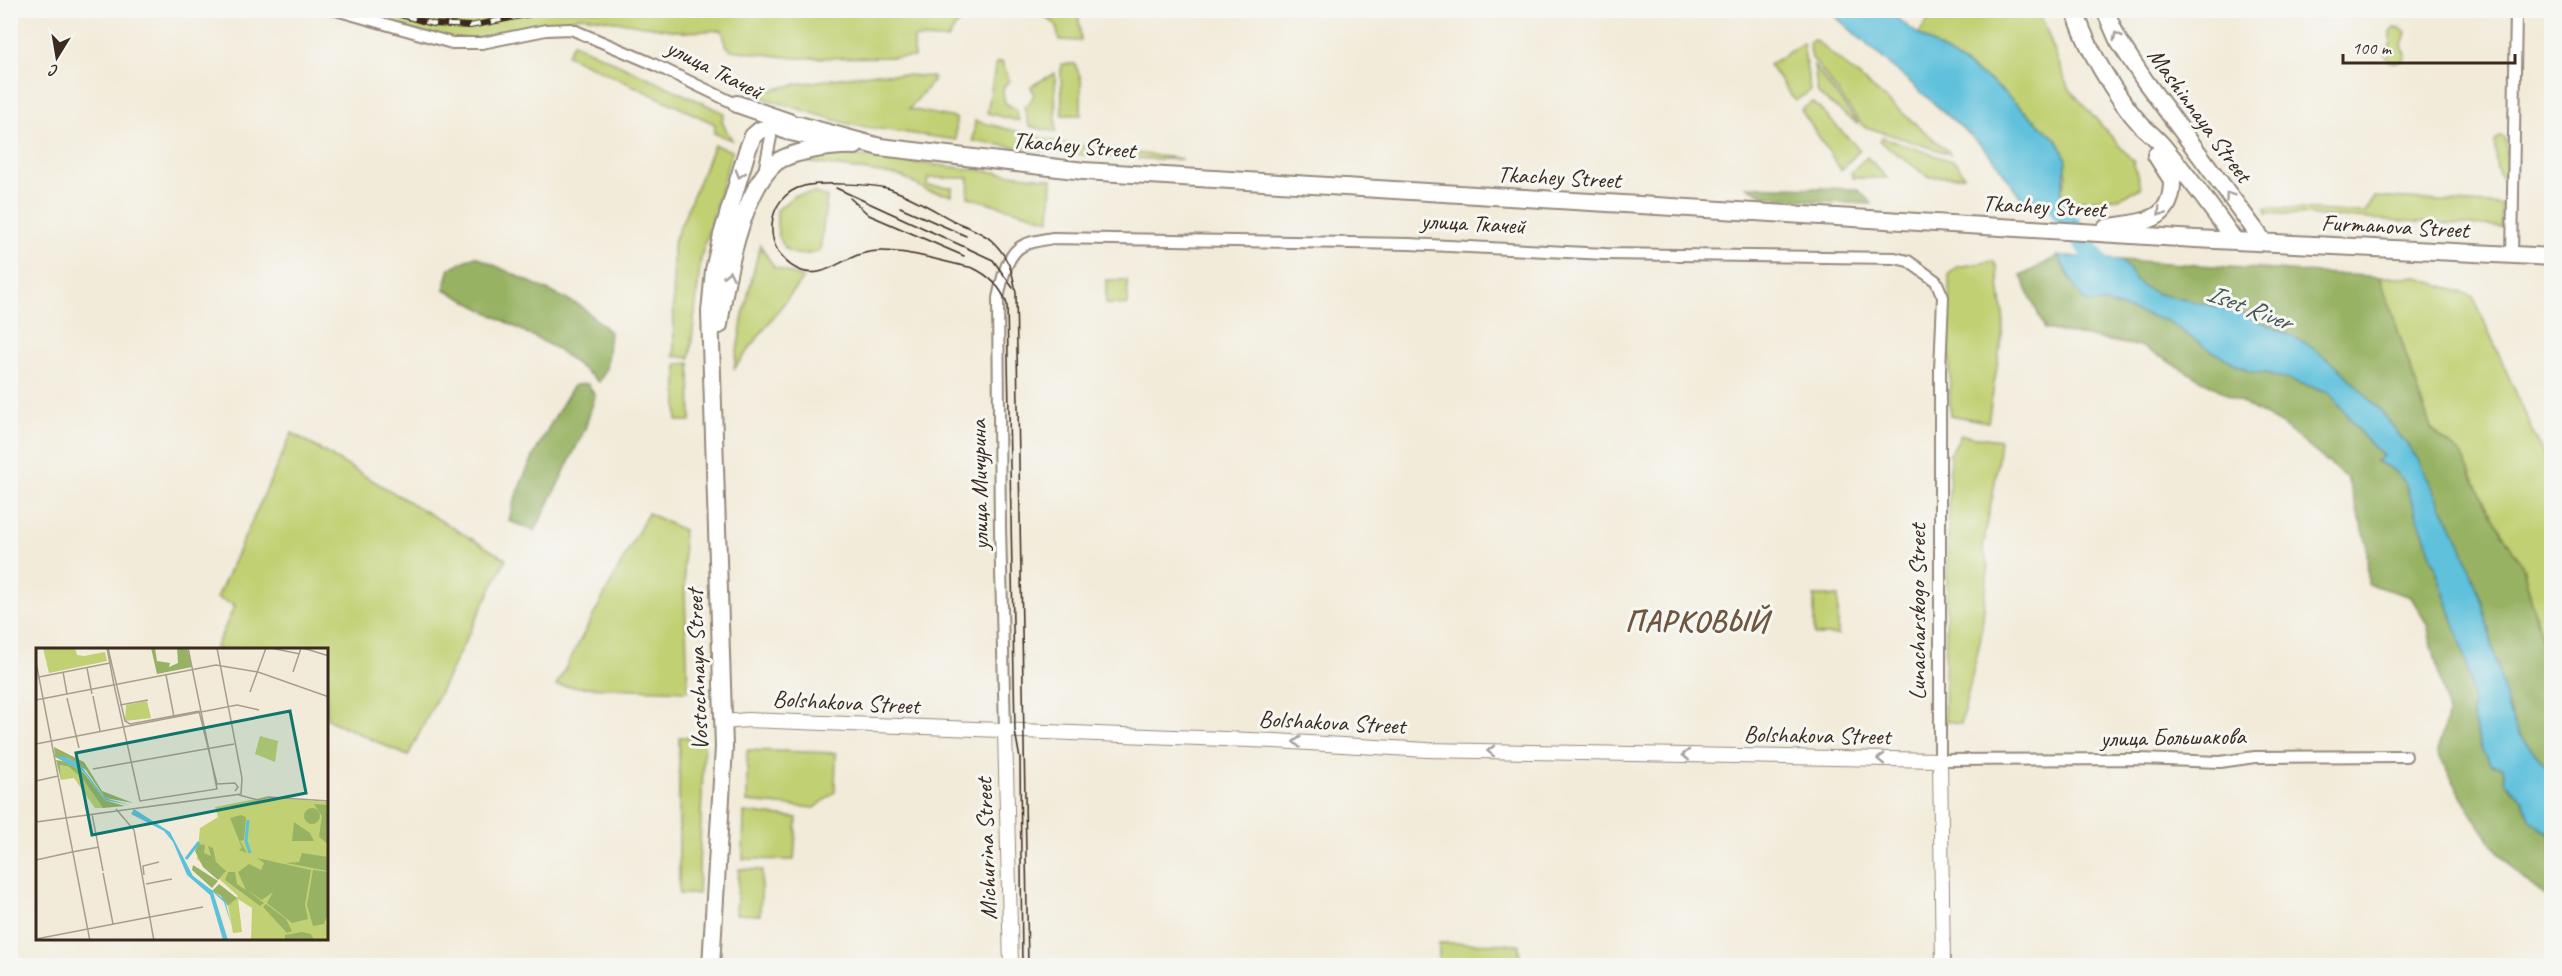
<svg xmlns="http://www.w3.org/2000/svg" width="2562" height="976" viewBox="0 0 2562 976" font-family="Caveat,sans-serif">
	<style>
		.green { fill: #c1d072; stroke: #7e7d48; stroke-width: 1.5 }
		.forest { fill: #98b264; stroke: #6a6e41; stroke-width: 1.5 }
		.water { fill: #5ec1dc; stroke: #4c767d; stroke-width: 1.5 }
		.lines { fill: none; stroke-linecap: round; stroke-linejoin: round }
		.river { stroke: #5ec1dc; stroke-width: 21 }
		.minor-casing { stroke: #968a7c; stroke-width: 14 }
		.tertiary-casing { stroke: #968a7c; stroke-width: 16 }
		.primary-casing { stroke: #968a7c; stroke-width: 20 }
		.minor { stroke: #fff; stroke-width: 10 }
		.tertiary { stroke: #fff; stroke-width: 14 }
		.primary { stroke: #fff; stroke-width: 16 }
		.tram { stroke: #3b2a1e; stroke-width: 1.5 }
		.rail-casing { stroke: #3b2a1e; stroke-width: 6 }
		.rail { stroke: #f6f6f2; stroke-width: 4; stroke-dasharray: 11; stroke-linecap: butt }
		.oneway { stroke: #a79f9a }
		.labels { text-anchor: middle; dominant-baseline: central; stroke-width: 6; stroke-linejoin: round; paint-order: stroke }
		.street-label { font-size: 24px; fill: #3b2a1e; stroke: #f6f6f2 }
		.water-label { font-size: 26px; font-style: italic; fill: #465757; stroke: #f6f6f2 }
		.district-label { font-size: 30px; font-weight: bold; letter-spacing: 1.5px; fill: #70563f; stroke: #f6f6f2 }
		.inset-river { fill: none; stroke: #5ec1dc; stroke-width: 3 }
		.inset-road { fill: none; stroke: #a99e8e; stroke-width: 1.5 }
		.view { fill: #0f766e; fill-opacity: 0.15; stroke: #0f766e; stroke-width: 3 }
		.inset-edge { fill: none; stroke: #3b2a1e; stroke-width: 3 }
	</style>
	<rect width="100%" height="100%" fill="#f6f6f2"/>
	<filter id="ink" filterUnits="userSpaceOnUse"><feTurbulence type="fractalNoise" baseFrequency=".0167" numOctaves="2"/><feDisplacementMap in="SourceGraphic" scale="12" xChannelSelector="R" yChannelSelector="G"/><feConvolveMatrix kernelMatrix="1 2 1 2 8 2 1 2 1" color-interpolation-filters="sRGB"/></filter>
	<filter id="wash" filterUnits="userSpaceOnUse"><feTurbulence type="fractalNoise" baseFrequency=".008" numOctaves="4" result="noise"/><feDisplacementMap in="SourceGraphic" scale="24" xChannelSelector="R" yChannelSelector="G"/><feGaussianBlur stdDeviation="1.35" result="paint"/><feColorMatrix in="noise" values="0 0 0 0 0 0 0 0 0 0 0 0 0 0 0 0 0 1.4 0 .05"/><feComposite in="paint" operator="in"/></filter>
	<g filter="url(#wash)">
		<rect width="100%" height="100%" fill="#f2ebd9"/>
		<path class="green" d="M1078,10L1081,41L1059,40L1056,25C1051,21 1046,16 1040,14C1028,8 977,10 966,17C957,23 953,30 948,39L914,38V57L794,58L731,50L726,45L722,30L684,32L582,16L510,33L473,39L430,37L359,11Z
			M1935,11H2036L2043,21L2068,87L2133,161L2141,188L2119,198L2069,201L2061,193L2067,174L2058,141L1992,82L1918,34Z
			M2395,28H2400L2406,32L2402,45L2406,55C2403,63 2396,64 2389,61L2385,55L2391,43V32Z
			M1815,40L1949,152L1950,154L1863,126L1812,58L1809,42Z
			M573,43L724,113L722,122L732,140L714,133L715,124L567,55Z
			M1803,43L1810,91L1795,101L1769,65Z
			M1002,62L1010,81L1004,86L1003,93L1005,103L1016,109L1019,121L987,113L996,63Z
			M1061,64H1075L1081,79V115H1062Z
			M1814,66L1858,123V124L1818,94Z
			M877,73L933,77V81L909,109L956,118V140L852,125L750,94L798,84Z
			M1055,73L1056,132L1029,126L1024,106L1029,104L1034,94L1031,86Z
			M1813,102L1860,150L1841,170L1801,110Z
			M975,121L1068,144L1182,159C1111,160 1043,152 973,141Z
			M2500,136L2506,138L2508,183C2493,175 2496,156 2495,141Z
			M1882,137L1957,163L1964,176L1929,177L1879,141Z
			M714,145L732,151L701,257L690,358L674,356L673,244Z
			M838,153L1052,179L1050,220L968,197L969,178H928L927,186L952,187V195L928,191L901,176L793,160Z
			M1867,157L1887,178H1853L1851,172Z
			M815,193L827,197L820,251C784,263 775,242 777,210L795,195Z
			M2375,197L2502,205L2501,227L2267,213L2266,207L2365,213Z
			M760,245L774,267L803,278L734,369L743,316Z
			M1993,261L1997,267L2004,323L1988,422L1950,415L1949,274L1957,267Z
			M2380,277H2416L2473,296L2551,472V679L2523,567L2488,509L2461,454L2431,429Z
			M1106,280H1127L1128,305L1106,304Z
			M690,363L691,421H677V364Z
			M292,433L506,559L408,756L327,719V649H215L235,605L217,598Z
			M1961,435L2000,440L1995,482L1983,547L1988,568L1981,637L1961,724L1944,720L1950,454Z
			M648,513L683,530L688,691L556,686Z
			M1814,596H1838V635H1814Z
			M679,737L702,738L704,743L698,894H679Z
			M747,750L836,753L835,792L815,808L747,802Z
			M744,812L797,818L794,860L743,859Z
			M739,869L762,870L760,915L736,914Z
			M1439,943L1519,944L1520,965H1439Z"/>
		<path class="forest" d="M1745,186L1857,189L1872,204L1823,202L1764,196Z
			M475,256L581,306L610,332L606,370L599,382L557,349L444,289L450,268Z
			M2058,256L2069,278L2087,303H2106L2167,321L2207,348L2250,372L2266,373L2329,392L2364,437L2383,456L2377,462L2392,469L2405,483L2423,531L2465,656L2473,698L2472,716L2482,751L2503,768L2506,782L2523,801L2531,820L2540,828L2551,833V899C2497,867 2467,806 2437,752L2448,713L2427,624L2411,597L2368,584L2367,543L2347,478L2282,425L2143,347L2045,329L2021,276Z
			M2121,260L2380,277L2431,429L2461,454L2488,509L2523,567L2551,679V772L2518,734L2508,709L2482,603L2461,544L2417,458L2381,411L2338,367L2238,311L2158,294L2141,286Z
			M588,384L595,396L585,429L535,531L509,521C517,480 551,422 574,385Z"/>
		<path class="water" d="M1829,11H1888L1918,34L1992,82L2058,141C2071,163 2065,169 2061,192L2069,201L2022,199L1993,158L1979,143Z
			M2058,256L2121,260L2141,286L2158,294L2238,311L2304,342L2338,367L2381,411L2417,458L2461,544L2482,603L2508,709L2518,734L2551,772V833L2540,828L2531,820L2523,801L2506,782L2503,768L2491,764L2482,751L2472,716L2473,698L2465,656L2423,531L2405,483L2392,469L2376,461L2383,456L2364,437L2329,392L2266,373L2250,372L2207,348L2167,321L2106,303H2087L2081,297Z"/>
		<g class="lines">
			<path class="river" d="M2038,179L2111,280"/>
		</g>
	</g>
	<g filter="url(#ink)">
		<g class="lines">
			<g class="minor-casing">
				<path id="minor" d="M336,10L452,43H482L546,30L571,29L649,62L742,107
					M772,128L786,134L829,144
					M764,172L771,137L769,127
					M2512,257L2516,10
					M1005,731L1000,528L998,298C1002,281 1006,253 1024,245C1033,241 1043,240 1052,238L1409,244L1605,254L1895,258L1908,261L1936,281L1943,297L1940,370V760L2139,759L2220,762L2255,757L2406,756"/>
			</g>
			<g class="tertiary-casing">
				<path id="tertiary" d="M723,722L748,720L1275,741L1427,750L1940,760L1943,966
					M1005,731L1011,966"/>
			</g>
			<g class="primary-casing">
				<path id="primary" d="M2075,10C2085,46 2117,99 2142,126C2149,132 2156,138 2162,145C2188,176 2212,208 2235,241
					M2105,10L2118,40L2145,81L2264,242
					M737,104L789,122
					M2106,228C2140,221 2173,225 2172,180L2156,155
					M719,325C725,282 741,194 774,164C789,151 835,145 855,146
					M711,966L724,747L710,312L714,270L722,235L747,151L753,136L760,130L783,125H799L880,147L1084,171L2196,239L2552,257"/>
			</g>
			<use href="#minor" class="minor"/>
			<use href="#tertiary" class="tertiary"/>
			<use href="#primary" class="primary"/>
			<path class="tram" d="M836,188L993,260L1013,288
				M850,198L869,215L964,256
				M900,207L966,236
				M1022,966L1020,759L1015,731L1007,304C1001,287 990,276 973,268C942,262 891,244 861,254C839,260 821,281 797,269C761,251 764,196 804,186C821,182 874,184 890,189C913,197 935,211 956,222C967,227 983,232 992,241C1008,256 1013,272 1016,293L1028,966"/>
			<g class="rail-casing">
				<path id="rail" d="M383,10L433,24L470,26L552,10
					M672,10L687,16"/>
			</g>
			<use href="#rail" class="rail"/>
		</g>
		<defs><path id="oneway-chevron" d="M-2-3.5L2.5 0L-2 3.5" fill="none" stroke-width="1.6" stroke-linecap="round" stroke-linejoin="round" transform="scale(1.5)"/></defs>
		<g class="oneway">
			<use href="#oneway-chevron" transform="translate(2117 36) rotate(-117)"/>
			<use href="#oneway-chevron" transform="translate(740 174) rotate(107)"/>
			<use href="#oneway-chevron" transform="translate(2229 196) rotate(-125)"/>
			<use href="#oneway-chevron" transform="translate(2161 212) rotate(134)"/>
			<use href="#oneway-chevron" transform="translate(729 275) rotate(-78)"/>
			<use href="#oneway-chevron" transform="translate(1297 742) rotate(-177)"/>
			<use href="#oneway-chevron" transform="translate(1491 751) rotate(-179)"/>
			<use href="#oneway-chevron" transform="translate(1686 755) rotate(-179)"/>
			<use href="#oneway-chevron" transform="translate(1881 759) rotate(-179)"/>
		</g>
	</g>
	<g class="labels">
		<g class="street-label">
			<text transform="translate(715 69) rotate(27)">улица Ткачей</text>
			<text transform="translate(2200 115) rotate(54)">Mashinnaya Street</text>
			<text transform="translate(1074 145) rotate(5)">Tkachey Street</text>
			<text transform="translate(1559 177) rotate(3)">Tkachey Street</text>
			<text transform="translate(2044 206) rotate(3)">Tkachey Street</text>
			<text transform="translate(1473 223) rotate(3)">улица Ткачей</text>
			<text transform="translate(2395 226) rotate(3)">Furmanova Street</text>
			<text transform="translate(979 485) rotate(-91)">улица Мичурина</text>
			<text transform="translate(1917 612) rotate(-90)">Lunacharskogo Street</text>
			<text transform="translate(697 670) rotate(-92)">Vostochnaya Street</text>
			<text transform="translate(846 702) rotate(3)">Bolshakova Street</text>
			<text transform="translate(1332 722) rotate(3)">Bolshakova Street</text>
			<text transform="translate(1817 735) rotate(1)">Bolshakova Street</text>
			<text transform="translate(2173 737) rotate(-1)">улица Большакова</text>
			<text transform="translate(986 849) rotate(-92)">Michurina Street</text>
		</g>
		<g class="water-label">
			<text transform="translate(2249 307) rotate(21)">Iset River</text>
		</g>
		<g class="district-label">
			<text x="1697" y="621">ПАРКОВЫЙ</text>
		</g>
	</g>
	<g transform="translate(36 648)">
		<rect width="292" height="292" fill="#f2ebd9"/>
		<path d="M7,0H39L41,7L48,8L69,4L71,13L13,25ZM111,53L115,70L89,73L90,57ZM224,88L242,93L239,114L219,106ZM24,117L36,120L46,130L67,160H59L38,130L25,132ZM230,149L292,154V292H215L216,260L202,251L206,284L197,285L192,258L202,248L161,211L164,180L182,169L179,159Z" fill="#c1d072"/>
		<path d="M115,0H119L121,13L134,15L133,19L142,15L141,0H151L156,19L121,26ZM18,99L48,114L66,143L97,155L69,150L50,122L32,110L19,109ZM20,112L32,114L48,125L69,152L89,158L67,160L46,130L33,119L24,117L25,132ZM278,156L292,157V196L283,189L286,168ZM268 168a8 8 0 1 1 16 0a8 8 0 1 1-16 0ZM205,167L210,169L208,192L204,193L211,205L203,202L206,200L194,170ZM258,174L274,185L278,193H256ZM162,196L169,197L168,205L175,208L172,198L177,200L180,214L190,223L182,232L167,219L159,203ZM266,205L292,209V223L250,215L263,214ZM221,210L275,222L269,257L272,271L256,275L231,255L237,244L226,252L211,242L228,255L224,258L189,232L192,224H199L201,236L210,242L202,224L213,216L225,222L228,215ZM157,217L182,233L176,240L156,222ZM277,222L293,224L292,265L288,276L277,278L271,257ZM183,236L201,250L192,258L185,248L176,243ZM230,256L250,271L256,283L251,285L227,259ZM266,284L275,286L278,292H249V287Z" fill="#98b264"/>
		<path d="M19,109H30L45,118L69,150L94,157L69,152L48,124ZM98,161L134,184L157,228L189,252L195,276L188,254L177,244L192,292H187L174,247L151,227L137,194L128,183L95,166Z" fill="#5ec1dc"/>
		<path class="inset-river" d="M212,172L210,193L214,205M150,211L163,194"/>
		<path class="inset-road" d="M71,0L78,37M72,0L89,73L94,76L163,63L181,136L199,135L202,139L199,143M235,0L264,6M267,0L293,8M0,14L54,293M51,20L56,46M27,24L31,46M257,24L265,0M130,27L138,69M3,29L74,15M78,37L104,153L181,141L152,0M214,44L230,0M57,48L64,83M31,50L43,100M0,52L180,17L222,24L293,49M84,57L112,52M0,96L201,57L223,62M57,121L198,96M0,133L22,128M203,147L222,152L232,149L293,153M80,161L98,182L118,293M56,166L67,223M0,174L205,146L206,130L181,0M36,204L63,199M0,212L36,204M67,225L77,276M108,227L107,218L123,214M110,236L136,231M114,269L167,259M0,291L114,269"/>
		<path class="view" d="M254,63L270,145L56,187L40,105Z"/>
		<rect width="292" height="292" class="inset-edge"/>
	</g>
	<rect width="2562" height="976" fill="none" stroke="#f6f6f2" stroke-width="36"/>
	<g transform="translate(57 57) rotate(191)" stroke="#f6f6f2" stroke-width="4.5" paint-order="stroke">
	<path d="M0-4.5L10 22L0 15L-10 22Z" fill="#3b2a1e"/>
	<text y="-9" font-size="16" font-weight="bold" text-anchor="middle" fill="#3b2a1e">С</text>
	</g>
	<path d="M2343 54v9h172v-9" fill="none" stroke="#3b2a1e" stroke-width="3"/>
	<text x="2352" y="54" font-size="18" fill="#3b2a1e" stroke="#f6f6f2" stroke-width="4.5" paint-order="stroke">100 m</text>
</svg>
